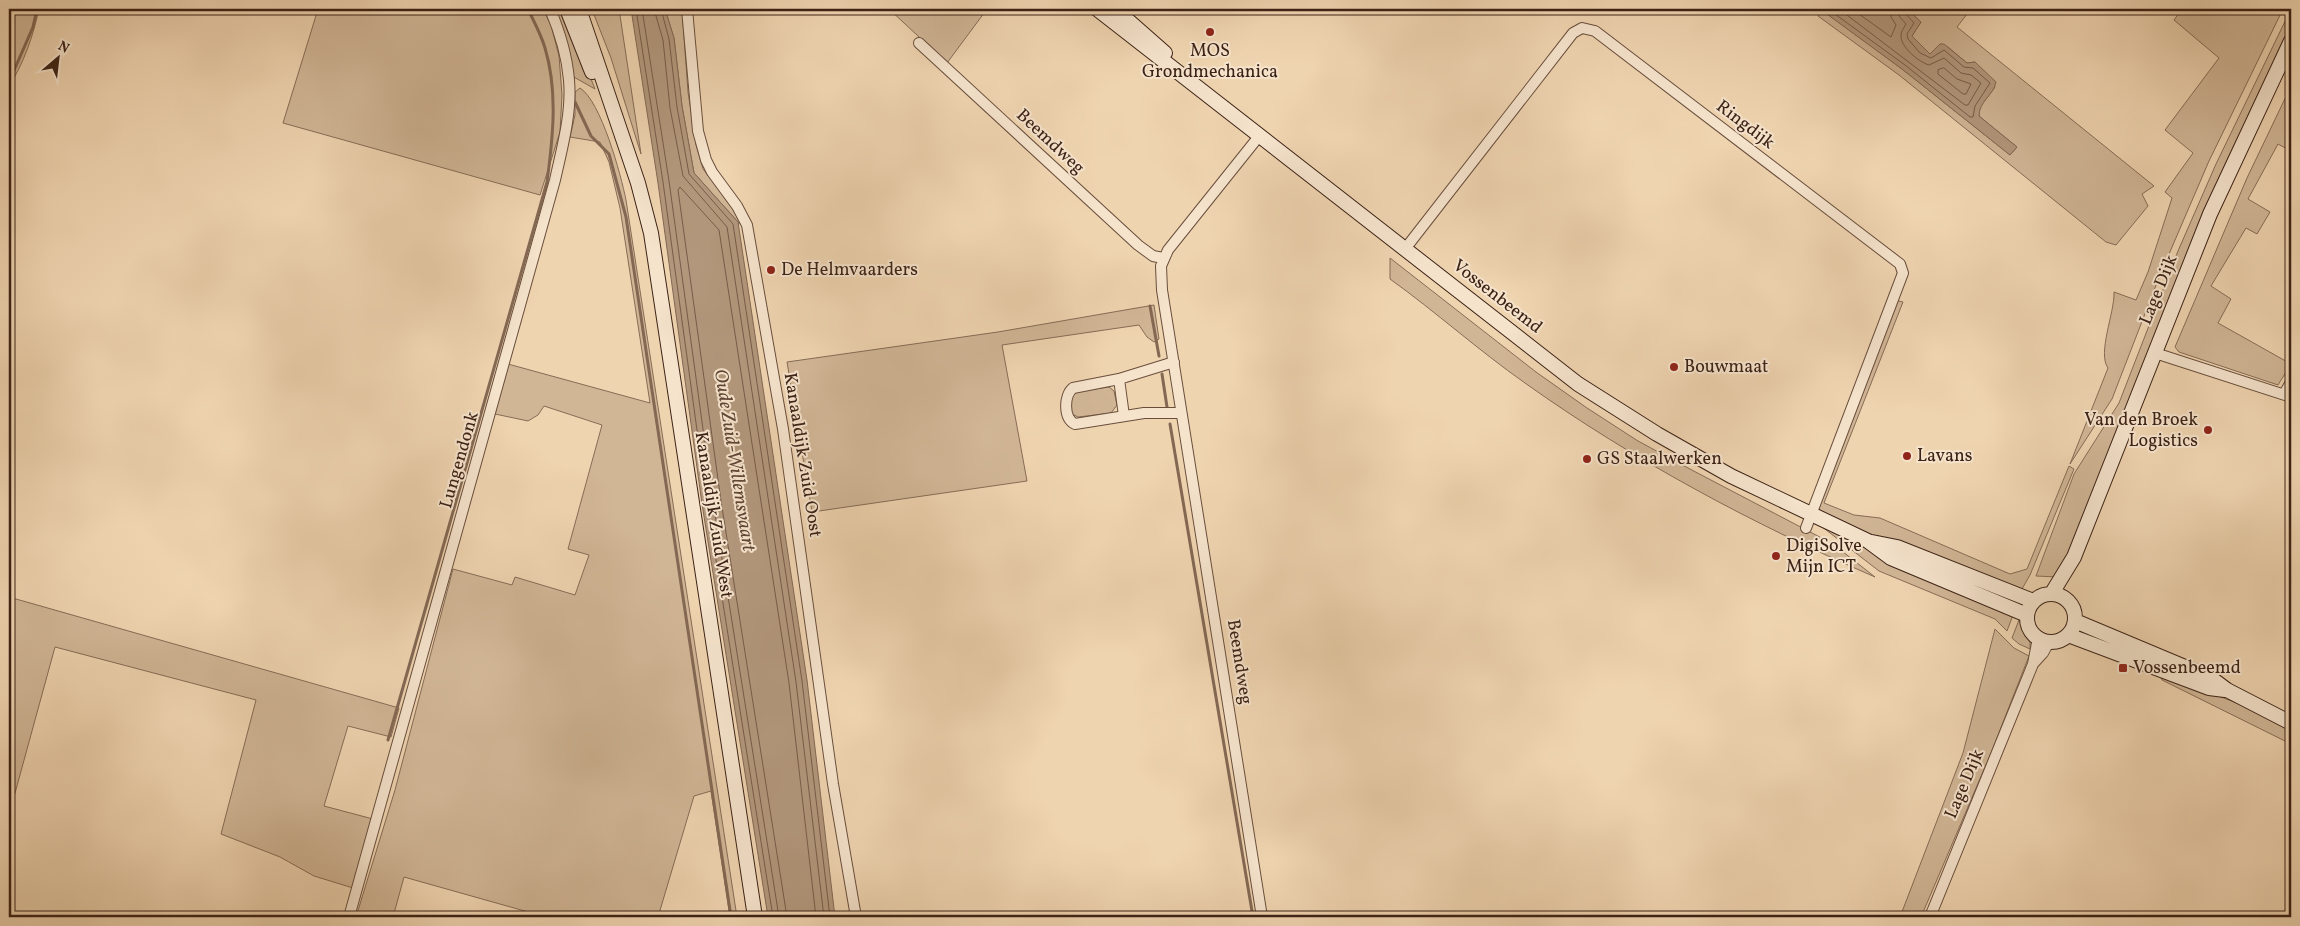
<svg xmlns="http://www.w3.org/2000/svg" width="2300" height="926" viewBox="0 0 2300 926" font-family="Vollkorn,serif">
	<style>
		.green { fill: #d1b696; stroke: #866c56 }
		.water { fill: #b2977c; stroke: #836853 }
		.lines { fill: none; stroke-linecap: round; stroke-linejoin: round }
		.shore { stroke: #775c49; stroke-width: 1 }
		.stream { stroke: #836853; stroke-width: 3 }
		.minor-casing { stroke: #694e3c; stroke-width: 12 }
		.secondary-casing { stroke: #3c2216; stroke-width: 16 }
		.minor { stroke: #f5e3cc; stroke-width: 10 }
		.secondary { stroke: #f5e3cc; stroke-width: 14 }
		.poi-dot { fill: #8f2418; stroke: #f5e3cc; stroke-width: 2 }
		.labels { text-anchor: middle; dominant-baseline: central; stroke-width: 4; stroke-linejoin: round; paint-order: stroke }
		.poi-label { font-size: 18px; fill: #3c2216; stroke: #f5e3cc; text-anchor: start }
		.street-label { font-size: 18px; fill: #3c2216; stroke: #f5e3cc }
		.water-label { font-size: 19px; font-style: italic; fill: #5f4535; stroke: #f5e3cc }
	</style>
	<rect width="100%" height="100%" fill="#efd4b0"/>
	<filter id="stains"><feTurbulence type="fractalNoise" baseFrequency=".004" numOctaves="4"/><feColorMatrix values="0 0 0 0 .2 0 0 0 0 .09 0 0 0 0 .02 0 0 0 .5 -.17"/></filter>
	<radialGradient id="worn" r=".72"><stop offset=".6" stop-color="#630" stop-opacity="0"/><stop offset="1" stop-color="#630" stop-opacity=".3"/></radialGradient>
	<path class="green" d="M13,9H39C33,36 24,63 9,86V10Z
		M318,9H543L551,25L559,56L562,95L560,132L540,195L283,123Z
		M552,9H563L595,89L572,76Z
		M606,9H619L641,154L611,58L593,12L606,13Z
		M665,9H682L688,92L696,145L703,169L741,219L738,226L730,402L738,222L694,173L682,106L674,38Z
		M889,9H987L947,63Z
		M1907,9H1971L1957,27L2154,186L2142,194L2148,206L2116,245L2106,242L1899,75L1818,16L1822,10L1902,69L2010,155L2017,147L1979,116V108L1995,87L1975,62L1967,63L1948,47L1940,44L1930,54L1912,36L1921,22Z
		M2182,9H2283L2209,161L2160,275L2112,399L2070,464L2108,368C2097,353 2115,312 2114,292L2136,300L2148,272L2172,198L2165,192L2193,153L2165,130L2219,58L2174,20Z
		M2291,9V26L2218,182L2133,398L2058,577L2036,576L2074,474L2119,403L2178,251L2216,164Z
		M2291,86V151L2278,144L2248,199L2270,212L2257,234L2246,228L2211,286L2231,299L2218,323L2291,364L2278,385L2179,352L2175,347L2247,178Z
		M580,88C601,101 621,175 626,200L737,917H730L711,791L694,796L658,917H546L404,877L393,917H356L395,790L453,569L512,585L515,577L575,595L589,555L568,549L602,425L544,406L538,415L528,421L495,414L508,364L650,403L620,208L609,162L600,142L570,137L575,115V92Z
		M1390,258L1536,372L1587,408L1638,441L1688,468L1833,544L1875,577C1753,524 1633,460 1525,383C1478,350 1436,312 1390,279Z
		M1895,300L1903,302L1824,503L1854,515L1880,518L2010,574L2027,569L2069,466L2074,469L2030,575L2019,594L1869,537L1816,511Z
		M1154,305L1159,339L1154,342L1147,337L1139,325L1002,345L1027,481L812,512L787,362L998,332Z
		M1109,387L1114,391L1117,405L1111,413L1078,417L1070,413L1068,399L1073,392Z
		M1821,526L1862,546L1891,564L2013,615L2007,631L1995,619L1879,571Z
		M9,597L399,708L391,737L348,726L324,806L373,819L353,888L314,876L280,857L221,834L256,700L55,647L9,815Z
		M2019,620L2030,638V649L2019,644L2012,638Z
		M1995,629L2014,648L2029,656L1991,753L1921,917H1900L1963,753Z
		M2159,673L2247,707L2291,730V744L2162,680Z"/>
	<path class="water" d="M631,9H665L674,38L682,106L694,173L738,222L807,680L835,917H768L702,504L658,183Z
		M1820,9H1907L1921,22L1912,36L1930,54L1940,44H1944L1967,63L1975,62L1996,82C1994,95 1979,101 1979,116L2017,147L2010,155L1902,69Z"/>
	<g class="lines">
		<path class="shore" d="M636,9L663,182L707,503L773,917
			M642,9L669,181L713,502L779,917
			M654,9L663,40L670,108L683,176L727,227L796,682L824,917
			M661,9L669,39L677,107L689,174L733,224L802,681L830,917
			M1828,9L1905,65L1970,117H1973L1975,106L1990,83L1973,68L1964,67L1944,50L1931,58L1920,53L1908,39L1907,34L1914,23L1905,13L1904,9
			M1839,9L1965,105H1968L1981,83L1971,75L1961,73L1944,58L1929,65C1919,62 1900,47 1901,35C1901,31 1904,28 1906,24L1899,16L1897,9
			M1852,9L1891,37L1896,25L1891,17L1890,9
			M1944,68L1957,79L1971,84L1966,94H1963L1938,74V70Z
			M787,917L721,501L678,190L680,187L719,230L789,683L816,917"/>
		<path class="stream" d="M9,82L33,27L37,9
			M575,102L591,136L609,154L626,217L731,917
			M1150,306L1159,356
			M1162,374L1167,407
			M1170,424L1253,917
			M388,740L547,182C553,137 558,91 545,48C541,34 534,22 528,9"/>
		<g class="minor-casing">
			<path id="minor" d="M687,9L698,131L706,160L712,172L737,206L747,225L783,429L833,784L856,917
				M919,43L1138,245L1153,256L1163,258
				M1260,135L1168,250L1161,266L1162,290L1262,917
				M1405,249L1573,33L1582,28L1595,31L1900,264L1903,273L1806,528
				M2155,353L2291,397
				M1174,362L1119,379L1073,388C1064,395 1063,418 1075,424L1144,413H1181
				M1119,379L1124,416
				M2284,394L2291,382
				M2033,664L2043,653L2049,642
				M349,917L555,180C562,148 572,113 569,80C567,56 559,30 550,9
				M1930,917L2033,664L2038,638"/>
		</g>
		<g class="secondary-casing">
			<path id="secondary" d="M567,9L592,72
				M579,9L638,183L651,233L755,917
				M1097,9L1578,384L1657,434L1731,476L1868,541L1891,558L2027,615
				M1115,9L1165,53
				M1872,542L1897,547L2033,601
				M2052,593L2074,557L2210,214L2291,41
				M2027 618a24 24 0 1 1 48 0a24 24 0 1 1-48 0Z
				M2075,621L2211,678L2227,690L2291,723
				M2068,635L2209,688L2225,690"/>
		</g>
		<use href="#minor" class="minor"/>
		<use href="#secondary" class="secondary"/>
	</g>
	<g class="poi-dot">
		<circle cx="1210" cy="32" r="5"/>
		<circle cx="771" cy="270" r="5"/>
		<circle cx="1674" cy="367" r="5"/>
		<circle cx="2208" cy="430" r="5"/>
		<circle cx="1907" cy="456" r="5"/>
		<circle cx="1587" cy="459" r="5"/>
		<circle cx="1776" cy="556" r="5"/>
		<rect x="2118" y="663" width="10" height="10" rx="2.5"/>
	</g>
	<g class="labels">
		<g class="poi-label">
			<text x="1210" y="51" text-anchor="middle">MOS<tspan x="1210" dy="21">Grondmechanica</tspan></text>
			<text x="781" y="270">De Helmvaarders</text>
			<text x="1684" y="367">Bouwmaat</text>
			<text x="2198" y="420" text-anchor="end">Van den Broek<tspan x="2198" dy="21">Logistics</tspan></text>
			<text x="1917" y="456">Lavans</text>
			<text x="1597" y="459">GS Staalwerken</text>
			<text x="1786" y="546">DigiSolve<tspan x="1786" dy="21">Mijn ICT</tspan></text>
			<text x="2133" y="668">Vossenbeemd</text>
		</g>
		<g class="street-label">
			<text transform="translate(1745 125) rotate(37)">Ringdijk</text>
			<text transform="translate(1050 142) rotate(43)">Beemdweg</text>
			<text transform="translate(2159 290) rotate(-68)">Lage Dijk</text>
			<text transform="translate(1497 297) rotate(38)">Vossenbeemd</text>
			<text transform="translate(802 455) rotate(81)">Kanaaldijk Zuid Oost</text>
			<text transform="translate(460 460) rotate(-74)">Lungendonk</text>
			<text transform="translate(713 515) rotate(81)">Kanaaldijk Zuid West</text>
			<text transform="translate(1239 662) rotate(81)">Beemdweg</text>
			<text transform="translate(1965 784) rotate(-67)">Lage Dijk</text>
		</g>
		<g class="water-label">
			<text transform="translate(734 460) rotate(81)">Oude Zuid-Willemsvaart</text>
		</g>
	</g>
	<rect width="2300" height="926" fill="none" stroke="#efd4b0" stroke-width="30"/>
	<rect x="10" y="10" width="2280" height="906" fill="none" stroke="#3c2216" stroke-width="2.5"/>
	<rect x="15" y="15" width="2270" height="896" fill="none" stroke="#3c2216"/>
	<g transform="translate(58 58) rotate(28)" stroke="#f5e3cc" stroke-width="4" paint-order="stroke">
	<path d="M0-4L9 19L0 12L-9 19Z" fill="#3c2216"/>
	<text y="-8" font-size="14" font-weight="bold" text-anchor="middle" fill="#3c2216">N</text>
	</g>
	<rect width="100%" height="100%" filter="url(#stains)"/>
	<rect width="100%" height="100%" fill="url(#worn)"/>
</svg>
